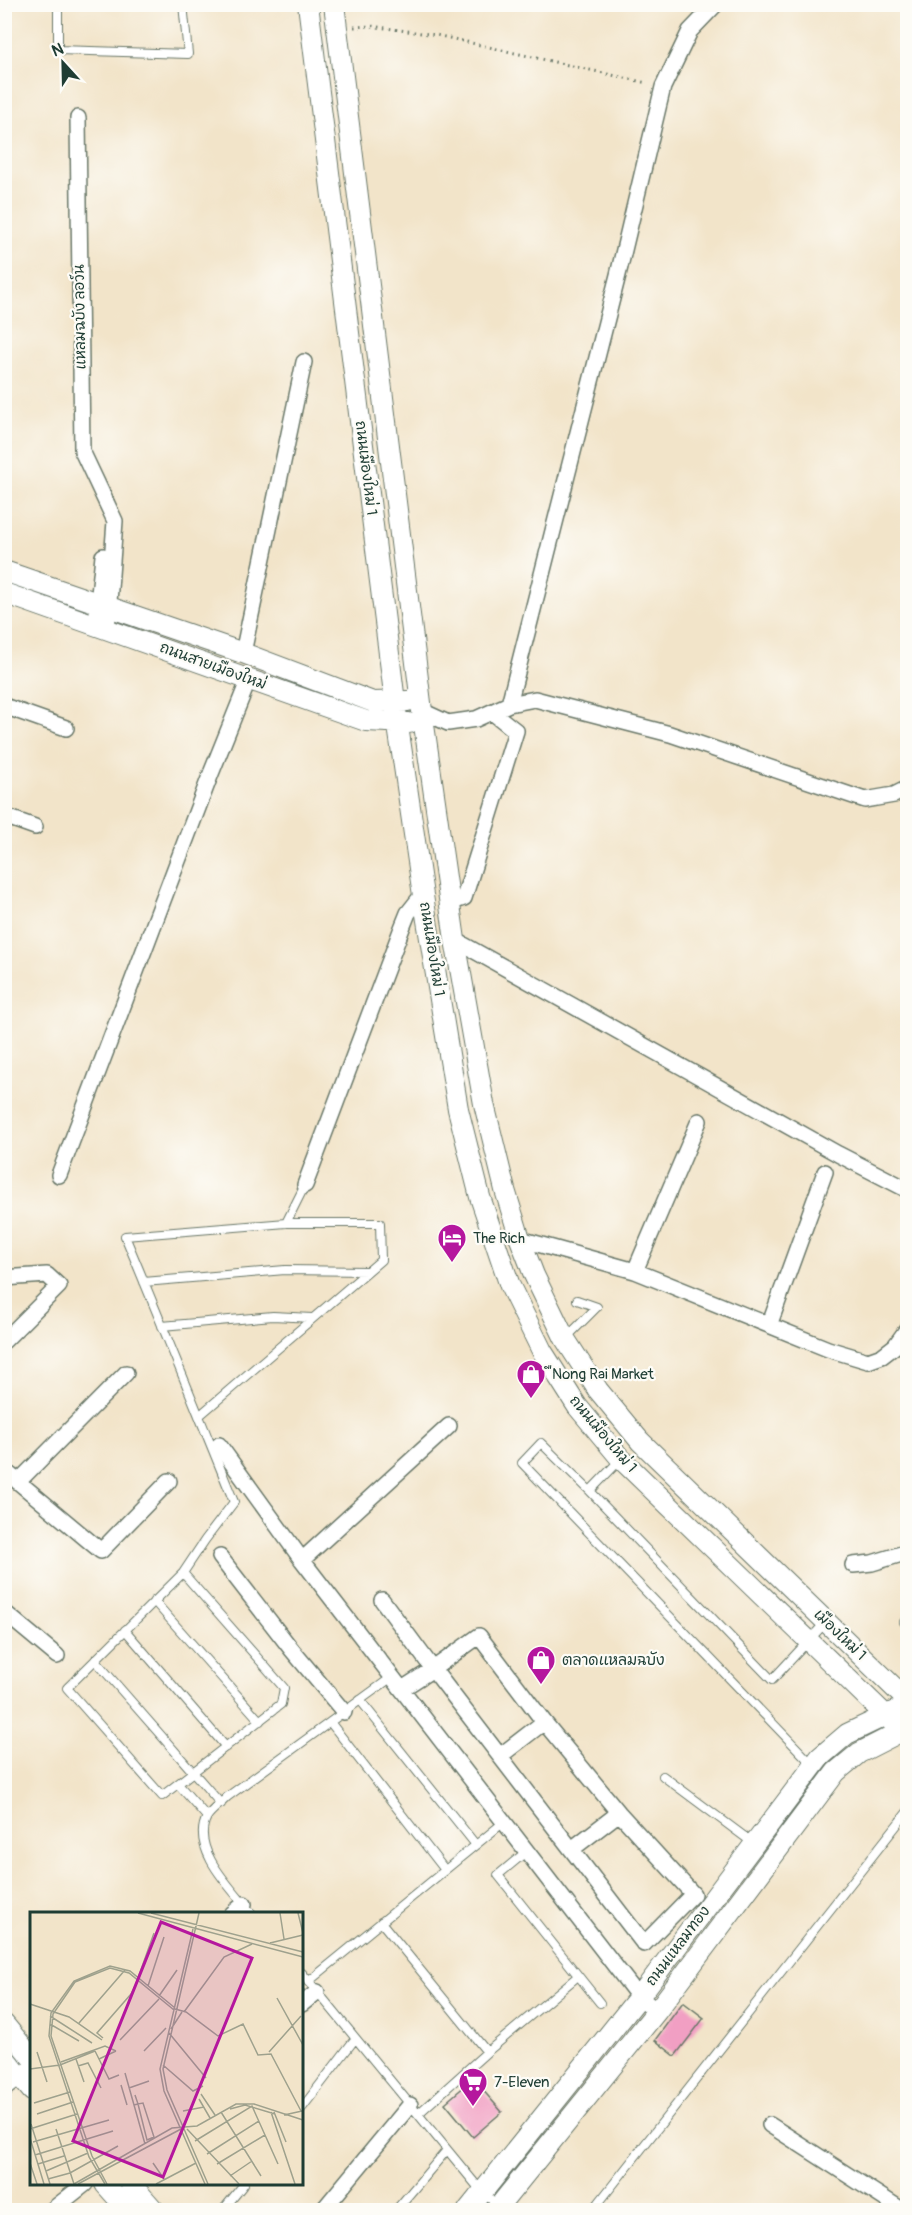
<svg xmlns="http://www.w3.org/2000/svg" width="912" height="2215" viewBox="0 0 912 2215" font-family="Pangolin,'Playpen Sans Thai',sans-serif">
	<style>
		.building { fill: #f19fc3 }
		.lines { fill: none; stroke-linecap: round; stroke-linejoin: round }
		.service-casing { stroke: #697768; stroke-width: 10 }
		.minor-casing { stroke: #697768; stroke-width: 18 }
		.tertiary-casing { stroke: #697768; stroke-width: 22 }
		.path { stroke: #697768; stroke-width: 3; stroke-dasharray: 1.5 4.5; stroke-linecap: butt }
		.service { stroke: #fff; stroke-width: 8 }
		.minor { stroke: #fff; stroke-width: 15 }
		.tertiary { stroke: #fff; stroke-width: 20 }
		.labels { text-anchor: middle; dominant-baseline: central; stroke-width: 4.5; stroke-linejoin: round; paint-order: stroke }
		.street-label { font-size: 15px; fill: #1f3d34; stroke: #fdfcf7 }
		.poi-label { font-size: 15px; fill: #1f3d34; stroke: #fdfcf7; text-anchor: start }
		.inset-road { fill: none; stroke: #9ea18d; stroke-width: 1.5 }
		.view { fill: #b5179e; fill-opacity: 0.15; stroke: #b5179e; stroke-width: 3 }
		.inset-edge { fill: none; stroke: #1f3d34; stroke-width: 3 }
	</style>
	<rect width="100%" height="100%" fill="#fdfcf7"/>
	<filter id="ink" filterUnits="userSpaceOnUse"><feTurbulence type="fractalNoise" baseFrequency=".0167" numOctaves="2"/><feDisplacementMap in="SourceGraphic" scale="12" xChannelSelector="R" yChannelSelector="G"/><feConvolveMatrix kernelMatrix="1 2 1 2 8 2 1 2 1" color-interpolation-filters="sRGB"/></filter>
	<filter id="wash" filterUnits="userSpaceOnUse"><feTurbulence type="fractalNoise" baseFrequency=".008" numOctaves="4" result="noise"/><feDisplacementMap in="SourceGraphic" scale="24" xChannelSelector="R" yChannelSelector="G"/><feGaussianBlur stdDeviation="1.35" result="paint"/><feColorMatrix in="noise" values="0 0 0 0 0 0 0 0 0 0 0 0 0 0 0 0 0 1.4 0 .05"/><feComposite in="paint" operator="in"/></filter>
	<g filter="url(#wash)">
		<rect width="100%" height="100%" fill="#f2e4c9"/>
		<g id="blocks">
			<path class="building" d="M683,2002L704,2018L675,2056L655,2040Z
				M473,2079L502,2112L473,2137L445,2103Z"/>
		</g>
	</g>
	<g filter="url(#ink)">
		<use href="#blocks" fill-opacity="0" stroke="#697768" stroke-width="1.5"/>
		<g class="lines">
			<g class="service-casing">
				<path id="service" d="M58,4V50L188,54L183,4
					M286,1223L305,1185
					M144,1282L285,1270L367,1271
					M162,1326L273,1316L312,1318
					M566,1338L597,1307L577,1300
					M621,1459L590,1491L541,1443L522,1463L812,1764
					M590,1491L772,1680L825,1623
					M183,1573L284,1688L281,1704L162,1796L67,1688L183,1573L205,1540L234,1502C198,1414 162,1324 125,1236L286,1223H380L381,1260L199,1416
					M154,1601L260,1721
					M908,1619L904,1622L908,1625
					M125,1630L226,1747
					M95,1660L221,1804
					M360,1700L476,1845
					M330,1722L445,1870
					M663,1776L753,1843
					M178,1784L207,1817
					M527,1851L498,1875L600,2003
					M252,1914C234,1891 189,1849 207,1817C211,1810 221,1804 227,1797L392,1677
					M381,1922L487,2052
					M302,1973L482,2192L498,2205
					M308,1982L504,1822
					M302,2108L355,2039
					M418,2114L487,2052L578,1976
					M223,2210L244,2184
					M396,2210L447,2150
					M593,2210L908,1811"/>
			</g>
			<g class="minor-casing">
				<path id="minor" d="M78,118L82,451L115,521L107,629
					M97,613L103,556
					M243,653L304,362
					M509,704L618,275L663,87L690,31L716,4
					M4,706L66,728
					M422,711L448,723L476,719L509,704L535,699L670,734L865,800L894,795L908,788
					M4,816L35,827
					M450,903L464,898L516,731L492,712
					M455,940L838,1154L908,1190
					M59,1175L210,776L249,679
					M305,1185L402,928L408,913L423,894
					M520,1239L635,1271L828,1349L868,1361L882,1356L895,1346L908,1328
					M635,1271L699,1121
					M4,1278L47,1275L59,1286L4,1341
					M770,1323L825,1172
					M219,1445L302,1560L639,1997L657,2011
					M4,1470L101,1551L169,1481
					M18,1482L126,1373
					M220,1557L292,1650L344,1712
					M302,1560L449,1426
					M853,1565L872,1563L908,1552
					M382,1600L433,1669L479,1636L544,1722L619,1813L693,1894L644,1944L433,1669L402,1689
					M4,1612L57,1656
					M500,1756L544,1722
					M572,1849L619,1813
					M232,1914L244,1904
					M302,2004L317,1992
					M4,2089L32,2067
					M770,2125L902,2210
					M52,2210L85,2184
					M323,2210L410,2105"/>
			</g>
			<g class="tertiary-casing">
				<path id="tertiary" d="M308,4L398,726L424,902L458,1109L480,1197L510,1286L542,1351L577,1406L621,1459L908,1737
					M334,4L422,711L455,940L484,1104L505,1190L520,1239L534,1275L565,1339L598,1390L640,1441L908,1701
					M4,571L243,653L373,702L408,701
					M4,593L366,721L409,723
					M4,2024L32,2058
					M4,2057L32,2091
					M105,2184L128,2210
					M131,2184L154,2210
					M468,2210L639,1997L820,1757L847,1734L895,1711
					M496,2210L657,2011L836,1772L859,1753L908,1728"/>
			</g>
			<path class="path" d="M354,27L371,26L436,35L647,83"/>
			<use href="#service" class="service"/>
			<use href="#minor" class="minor"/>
			<use href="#tertiary" class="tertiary"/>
		</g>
	</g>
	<defs>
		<g id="hotel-pin" transform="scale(1.5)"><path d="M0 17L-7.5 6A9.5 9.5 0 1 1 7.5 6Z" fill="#b5179e" stroke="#fdfcf7"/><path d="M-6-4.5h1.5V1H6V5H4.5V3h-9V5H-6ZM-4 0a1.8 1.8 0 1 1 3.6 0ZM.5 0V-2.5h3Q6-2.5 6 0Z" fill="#fff"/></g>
		<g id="shop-pin" transform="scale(1.5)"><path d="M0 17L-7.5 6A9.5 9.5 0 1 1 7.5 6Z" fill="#b5179e" stroke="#fdfcf7"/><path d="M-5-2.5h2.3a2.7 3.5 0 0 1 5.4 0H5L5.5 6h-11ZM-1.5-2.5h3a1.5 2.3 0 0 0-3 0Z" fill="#fff"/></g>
		<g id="supermarket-pin" transform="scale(1.5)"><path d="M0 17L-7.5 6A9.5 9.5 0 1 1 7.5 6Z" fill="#b5179e" stroke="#fdfcf7"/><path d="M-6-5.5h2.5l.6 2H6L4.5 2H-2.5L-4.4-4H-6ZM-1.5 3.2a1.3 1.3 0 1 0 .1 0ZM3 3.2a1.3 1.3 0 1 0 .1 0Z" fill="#fff"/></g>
	</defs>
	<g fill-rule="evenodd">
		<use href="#hotel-pin" x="452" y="1238"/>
		<use href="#shop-pin" x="531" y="1374"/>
		<use href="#shop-pin" x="541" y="1660"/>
		<use href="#supermarket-pin" x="473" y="2082"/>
	</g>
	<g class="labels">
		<g class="street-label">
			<text transform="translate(80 317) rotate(-91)">แหลมฉบัง ลอว์น</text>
			<text transform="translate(366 468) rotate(83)">ถนนเมืองใหม่ 1</text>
			<text transform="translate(213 666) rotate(20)">ถนนสายเมืองใหม่</text>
			<text transform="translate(432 949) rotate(81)">ถนนเมืองใหม่ 1</text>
			<text transform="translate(603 1434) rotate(50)">ถนนเมืองใหม่ 1</text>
			<text transform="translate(840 1635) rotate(44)">เมืองใหม่ 1</text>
			<text transform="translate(678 1946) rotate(-53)">ถนนแหลมทอง</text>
		</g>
		<g class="poi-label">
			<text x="473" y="1238">The Rich</text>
			<text x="552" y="1374">ืNong Rai Market</text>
			<text x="562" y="1660">ตลาดแหลมฉบัง</text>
			<text x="494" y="2082">7-Eleven</text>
		</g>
	</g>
	<g transform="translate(30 1912)">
		<rect width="273" height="273" fill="#f2e4c9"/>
		<path class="inset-road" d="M108,1L273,45M121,1L273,40M169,1L133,157L137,178L178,272M250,1L254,27M268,1L273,21M163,17L130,157L134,179L175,272M240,31L273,23M108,66L124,21M118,74L134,25M129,84L147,58M247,86L273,133M0,92L39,105L72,128M145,97L156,100L188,124L213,112L228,143L241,142L271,199M154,100L194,45L222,32M20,104L62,131M49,111L95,58M20,112L49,129M141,117L152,100M139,121L176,166M73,126L67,121L101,82L108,68M90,128L129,87M65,139L79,167L89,163M114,139L136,116M7,140L17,170M239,140L271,104M46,147L54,170M69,147L86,139M31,150L75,134L86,139M133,153L163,179L173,174M48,154L58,151L71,176M0,157L30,153L65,139M95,161L115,232M91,173L97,193M99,176L119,169M171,182L185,203M169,187L180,206M4,191L40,180M104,193L108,192L117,228L124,225L113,191L108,192L105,183M200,197L215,193L245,202M153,199L174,195M191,200L231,264M241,200L265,272M244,200L256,230M7,202L43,190M254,203L272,199M1,212L20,272M0,217L47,202M26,217L44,272M157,217L209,272M0,226L14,272M165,229L222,194L248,252M3,230L79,208M177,242L229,209M5,243L83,219M0,251L7,272M123,251L134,267M8,252L34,244M187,252L235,223M16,259L58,241M200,264L222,249M18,267L40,261L88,234M44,272L142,216L167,214L206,192H224L273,208M48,272L151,217M75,272L59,245L19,124L21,101L44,69L80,54L100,59L145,96M77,272L62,244L21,124L23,102L45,70L80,56L99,61L144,98M126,272L166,251"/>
		<path class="view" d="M131,10L222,46L133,265L43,229Z"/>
		<rect width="273" height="273" class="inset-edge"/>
	</g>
	<rect width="912" height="2215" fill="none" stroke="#fdfcf7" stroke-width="24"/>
	<g transform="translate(63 63) rotate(338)" stroke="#fdfcf7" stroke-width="4.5" paint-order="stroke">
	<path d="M0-4.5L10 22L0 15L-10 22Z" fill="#1f3d34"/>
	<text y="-9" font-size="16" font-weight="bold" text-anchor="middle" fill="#1f3d34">N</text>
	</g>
</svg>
